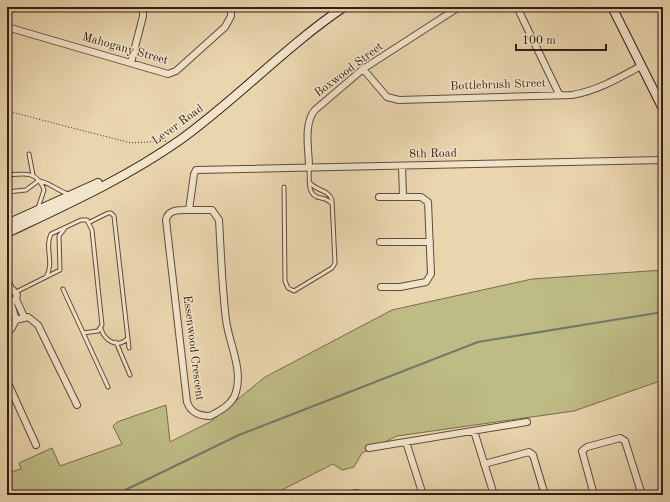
<svg xmlns="http://www.w3.org/2000/svg" width="670" height="502" viewBox="0 0 670 502" font-family="'Old Standard TT',serif">
	<style>
		.green { fill: #bebb85; stroke: #786c4d }
		.lines { fill: none; stroke-linecap: round; stroke-linejoin: round }
		.stream { stroke: #707b6c; stroke-width: 2 }
		.lane-casing { stroke: #604b3b; stroke-width: 5 }
		.street-casing { stroke: #604b3b; stroke-width: 8 }
		.secondary-casing { stroke: #331d15; stroke-width: 10 }
		.path { stroke: #331d15; stroke-width: 1; stroke-dasharray: 1 2; stroke-linecap: butt }
		.lane { stroke: #f1e4ca; stroke-width: 3 }
		.street { stroke: #f1e4ca; stroke-width: 6 }
		.secondary { stroke: #f1e4ca; stroke-width: 8 }
		.labels { text-anchor: middle; dominant-baseline: central; stroke-width: 3; stroke-linejoin: round; paint-order: stroke }
		.street-label { font-size: 12px; fill: #331d15; stroke: #f1e4ca }
	</style>
	<rect width="100%" height="100%" fill="#e9d5ae"/>
	<filter id="stains"><feTurbulence type="fractalNoise" baseFrequency=".005" numOctaves="4"/><feColorMatrix values="0 0 0 0 .2 0 0 0 0 .09 0 0 0 0 .02 0 0 0 .5 -.17"/></filter>
	<radialGradient id="worn" r=".72"><stop offset=".6" stop-color="#630" stop-opacity="0"/><stop offset="1" stop-color="#630" stop-opacity=".3"/></radialGradient>
	<path class="green" d="M663,270V380L574,411L397,436L362,453L354,467L342,470L333,464L272,495H7V473L21,469L19,463L52,448L60,466L122,444L113,426L117,422L166,405L170,442L210,422L265,377L392,310L532,279Z"/>
	<g class="lines">
		<path class="stream" d="M115,495L239,435L478,342L663,312"/>
		<g class="lane-casing">
			<path id="lane" d="M29,154L33,175
				M309,168C310,180 306,196 321,198C326,199 329,200 332,204
				M7,175C24,174 37,170 44,190L38,208
				M38,181C47,180 58,192 69,194
				M284,187L285,281L288,288L294,291L332,268L335,263L332,200C329,190 317,191 310,183
				M7,192L26,190L38,181
				M90,222L108,213H111L114,216L129,348
				M46,277C55,263 44,248 51,234L81,220H87L92,230L102,325L98,331L83,333
				M63,289L108,387
				M16,292L60,270L59,236L65,228
				M101,329C105,341 118,349 128,338
				M116,342L130,375"/>
		</g>
		<g class="street-casing">
			<path id="street" d="M517,7L559,94
				M7,27L168,74L176,71L225,27L231,16V7
				M131,63L143,16V7
				M363,69L387,97L399,100L572,95C597,91 619,78 641,66
				M402,166L403,196
				M309,167C309,150 303,124 315,110L363,69L459,7
				M379,197H421L428,202L431,274L426,282L400,287H381
				M189,210H212L219,220C221,253 222,287 226,320C229,343 243,369 236,392C233,404 220,411 210,416C199,416 191,413 187,402L166,220C168,209 180,210 189,210L194,174L196,170L663,160
				M380,242H430
				M7,279L11,289
				M7,291L13,290L17,295L16,299L13,301L7,299
				M16,299L24,317
				M10,301L16,320
				M7,331L11,329L16,320L28,317L38,325L77,405
				M7,381L36,445
				M474,431L494,495
				M406,442L423,495
				M369,448L527,422
				M484,464L529,452L533,455L545,495
				M348,495L357,493L361,495
				M594,495L582,451L587,447L620,438L625,441L642,495"/>
		</g>
		<g class="secondary-casing">
			<path id="secondary" d="M612,7L663,109
				M7,224L98,183
				M7,233C66,205 126,178 180,140C237,99 286,46 344,7"/>
		</g>
		<path class="path" d="M7,111L131,143L166,141"/>
		<use href="#lane" class="lane"/>
		<use href="#street" class="street"/>
		<use href="#secondary" class="secondary"/>
	</g>
	<g class="labels">
		<g class="street-label">
			<text transform="translate(125 49) rotate(16)">Mahogany Street</text>
			<text transform="translate(349 70) rotate(-37)">Boxwood Street</text>
			<text transform="translate(498 85) rotate(-2)">Bottlebrush Street</text>
			<text transform="translate(178 125) rotate(-36)">Lever Road</text>
			<text transform="translate(433 154) rotate(-1)">8th Road</text>
			<text transform="translate(193 348) rotate(83)">Essenwood Crescent</text>
		</g>
	</g>
	<rect width="670" height="502" fill="none" stroke="#e9d5ae" stroke-width="24"/>
	<rect x="8" y="8" width="654" height="486" fill="none" stroke="#331d15" stroke-width="2"/>
	<rect x="12" y="12" width="646" height="478" fill="none" stroke="#331d15"/>
	<path d="M516 44v6h90v-6" fill="none" stroke="#331d15" stroke-width="2"/>
	<text x="522" y="44" font-size="12" fill="#331d15" stroke="#f1e4ca" stroke-width="3" paint-order="stroke">100 m</text>
	<rect width="100%" height="100%" filter="url(#stains)"/>
	<rect width="100%" height="100%" fill="url(#worn)"/>
</svg>
